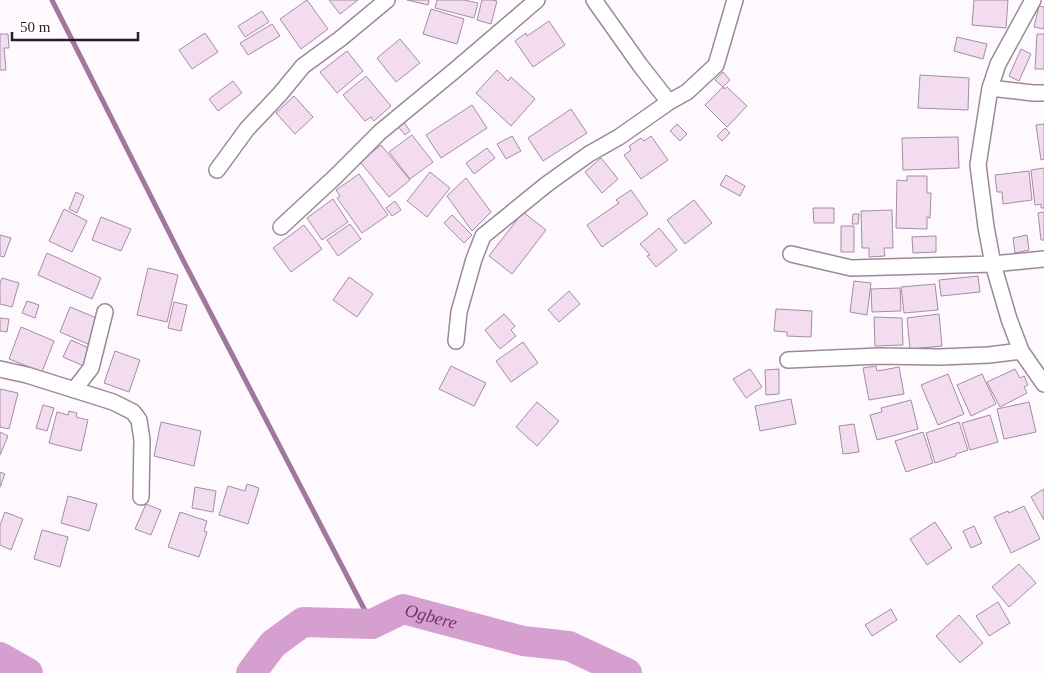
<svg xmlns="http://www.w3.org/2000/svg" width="1044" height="673" viewBox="0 0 1044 673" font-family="Georgia,serif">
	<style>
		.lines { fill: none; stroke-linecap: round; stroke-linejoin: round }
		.stream { stroke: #a0789c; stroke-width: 5 }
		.river { stroke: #d59fcf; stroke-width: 30 }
		.building { fill: #f3dcf0; stroke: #a38ea1 }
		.minor-casing { stroke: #9d889b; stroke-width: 18 }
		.minor { stroke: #fff; stroke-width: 15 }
		.labels { text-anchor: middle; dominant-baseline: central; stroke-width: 4; stroke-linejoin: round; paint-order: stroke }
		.water-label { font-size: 18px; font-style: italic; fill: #71326d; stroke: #fff }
	</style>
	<rect width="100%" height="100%" fill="#fef9fe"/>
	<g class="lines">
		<path class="stream" d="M52,0L181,256L372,624"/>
		<g class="river">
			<path d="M0,657L28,673"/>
			<path id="s1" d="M251,673L273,644L303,622L372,624L403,609L523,641L569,646L627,673"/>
		</g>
	</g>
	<path class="building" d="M307,0L328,29L301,49L280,19Z
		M329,0H358L340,14Z
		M407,0H429L428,5Z
		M437,0H464L478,3L474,18L435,8Z
		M482,0H492L497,1L491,24L477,20Z
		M974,0H1008L1006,28L972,25Z
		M1039,6L1044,7V29L1034,27Z
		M431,9L464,19L457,44L423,34Z
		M262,11L269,22L245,37L238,26Z
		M549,21L565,45L533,67L515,41L526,33L527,36Z
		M272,24L280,36L248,55L240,43Z
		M205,33L218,52L192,69L179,50Z
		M0,34H8L9,48H4L6,70H0Z
		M1037,34H1044V69H1035Z
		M957,37L987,44L983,59L954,51Z
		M400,39L420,63L396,82L377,58Z
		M1021,49L1031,54L1019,81L1009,76Z
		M347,51L363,71L337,93L320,72Z
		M497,70L508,81L511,77L535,99L511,126L476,93Z
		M723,72L730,80L723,87L715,80Z
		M920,75L969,78L968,110L918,108Z
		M366,76L391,106L374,121L371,117L365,121L343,95Z
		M233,81L242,93L218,111L209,99Z
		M723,87L724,89L727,87L747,106L727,127L705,105Z
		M294,96L313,117L295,134L276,113Z
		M472,105L487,128L441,158L426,135Z
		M571,109L587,133L543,161L528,138Z
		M403,121L410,131L405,135L397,125Z
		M677,124L687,134L680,141L670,131Z
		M1044,124V159L1041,160L1036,125Z
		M725,128L730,133L722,141L717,136Z
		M412,135L433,162L410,179L389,152Z
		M512,136L521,151L506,159L497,144Z
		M651,136L668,160L641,179L624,155L631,150L629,146L641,138L644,141Z
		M958,137L959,168L903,170L902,138Z
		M381,145L410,180L389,197L360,162Z
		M487,148L495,158L474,174L466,163Z
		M601,158L618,179L602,193L585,172Z
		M1044,168V208H1041V204L1035,205L1031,170Z
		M1029,171L1032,200L1003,204L1002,192H997L995,175Z
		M430,172L450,188L427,217L407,201Z
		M359,174L388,215L362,233L337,198L340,196L336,190Z
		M726,175L745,186L740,196L720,185Z
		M907,176H927V193H931L930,218L927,217V229L896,228L897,180L907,181Z
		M466,178L491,212L472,231L447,196Z
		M631,190L648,214L602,247L587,225L619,203L616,200Z
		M76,192L84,196L77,213L69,209Z
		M333,199L348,222L322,240L307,218Z
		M694,200L712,223L685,244L667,220Z
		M395,201L401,210L392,216L386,208Z
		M813,208H834V223H814Z
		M64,209L87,221L72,252L49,241Z
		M892,210L893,248H884L885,256L869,257V248H862L861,211Z
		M523,212L546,230L512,274L489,256Z
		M1044,212V240H1041L1038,213Z
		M853,214H859L858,224H852Z
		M452,215L472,235L464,243L444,223Z
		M101,217L131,229L121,251L92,240Z
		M350,224L361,239L338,256L327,240Z
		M304,225L322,249L291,272L273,248Z
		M841,226H854V252H841Z
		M659,228L677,250L656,267L647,256L650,255L640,244Z
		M0,235L11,238L4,257L0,256Z
		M1027,235L1029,250L1015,253L1013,238Z
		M936,236V252L913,253L912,237Z
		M47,253L101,278L92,299L38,275Z
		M148,268L178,275L167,322L137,315Z
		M978,276L980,292L941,296L939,280Z
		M349,277L373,294L357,317L333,300Z
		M2,278L19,283L12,307L0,304V283Z
		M854,281L871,283L867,315L850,312Z
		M935,284L938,310L904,313L901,287Z
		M900,288L901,311L872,312L871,289Z
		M569,291L580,304L559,322L548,310Z
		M27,301L39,305L35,318L22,313Z
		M174,302L187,305L181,331L168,328Z
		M70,307L99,319L88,344L60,332Z
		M776,309L812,311L811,337L787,336V332L774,331Z
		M504,314L515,326L511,330L516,336L500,349L485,330Z
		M939,314L942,346L910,349L907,318Z
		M874,317L902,318L903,345L875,346Z
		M0,318L9,319L7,332L0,331Z
		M21,327L54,341L42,372L9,359Z
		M71,340L93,350L86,367L63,357Z
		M523,342L538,363L511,382L496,361Z
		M115,351L140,360L129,392L104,383Z
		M451,366L486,383L474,406L439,389Z
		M876,366L877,371L899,367L904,394L869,400L863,368Z
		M750,369L762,387L746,398L733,379Z
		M779,369V394L766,395L765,370Z
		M1015,369L1020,378L1024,376L1028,385L1024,387L1027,393L1000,407L987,382Z
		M948,374L964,414L938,425L921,385Z
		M982,374L996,404L971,416L957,385Z
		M0,389L18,393L9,429L0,427Z
		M791,399L796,424L760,431L755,406Z
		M911,400L918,429L877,440L870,415L882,412L881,408Z
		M537,402L559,421L537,446L516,427Z
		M1029,402L1036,432L1004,439L997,409Z
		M43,405L54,408L47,431L36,428Z
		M69,411L77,413L76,417L88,420L81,451L49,443L57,412L68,415Z
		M990,415L998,442L970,450L962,423Z
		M161,422L201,431L194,466L154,456Z
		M959,422L968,450L956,454V456L935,463L926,433Z
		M854,424L859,452L843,454L839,426Z
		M0,432L8,436L0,455Z
		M923,432L933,463L906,472L895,441Z
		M0,472L5,474L0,487Z
		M247,484L259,488L248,524L219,515L228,486L245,491Z
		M195,487L216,491L213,512L192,508Z
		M1044,489V520L1031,497Z
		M68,496L97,504L89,531L61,523Z
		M146,504L161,510L151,535L135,529Z
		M1024,506L1040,539L1011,553L994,517L1008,511L1009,513Z
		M5,512L23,519L11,550L0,545V525Z
		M180,512L207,521L204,531L207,532L199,557L168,547Z
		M935,522L952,548L927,565L910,539Z
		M974,526L982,543L971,548L963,531Z
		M42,530L68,537L60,567L34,559Z
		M1019,564L1036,583L1009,607L992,587Z
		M998,602L1010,623L989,636L976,616Z
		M891,609L897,620L872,636L865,625Z
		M959,615L983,643L960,663L936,636Z"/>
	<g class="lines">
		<g class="minor-casing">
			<path id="minor" d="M594,0L640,65L669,102
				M1033,0L998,64L990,88L978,165L986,227L993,264L1009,319L1021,351L1044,384
				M990,88L1033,93H1044
				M217,170L247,129L280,94L303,66L340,39L387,0
				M281,227L335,177L380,132L454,71L537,0
				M791,254L851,268L993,264L1044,259
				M456,341L459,312L474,259L483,236L547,184L589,154L619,137L669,102L687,92L716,65L735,0
				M788,360L879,356L940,357L989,355L1021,351
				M0,369L27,375L113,402L133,412L139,420L142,440L141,497
				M74,390L91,368L105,312"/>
		</g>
		<use href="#minor" class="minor"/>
	</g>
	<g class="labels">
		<g class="water-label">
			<text stroke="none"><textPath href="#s1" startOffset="206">Ogbere</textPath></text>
		</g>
	</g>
	<path d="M12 32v8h126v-8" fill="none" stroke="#261e25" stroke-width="2.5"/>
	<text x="20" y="32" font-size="15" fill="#261e25" stroke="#ffffff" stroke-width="4" paint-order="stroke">50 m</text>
</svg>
